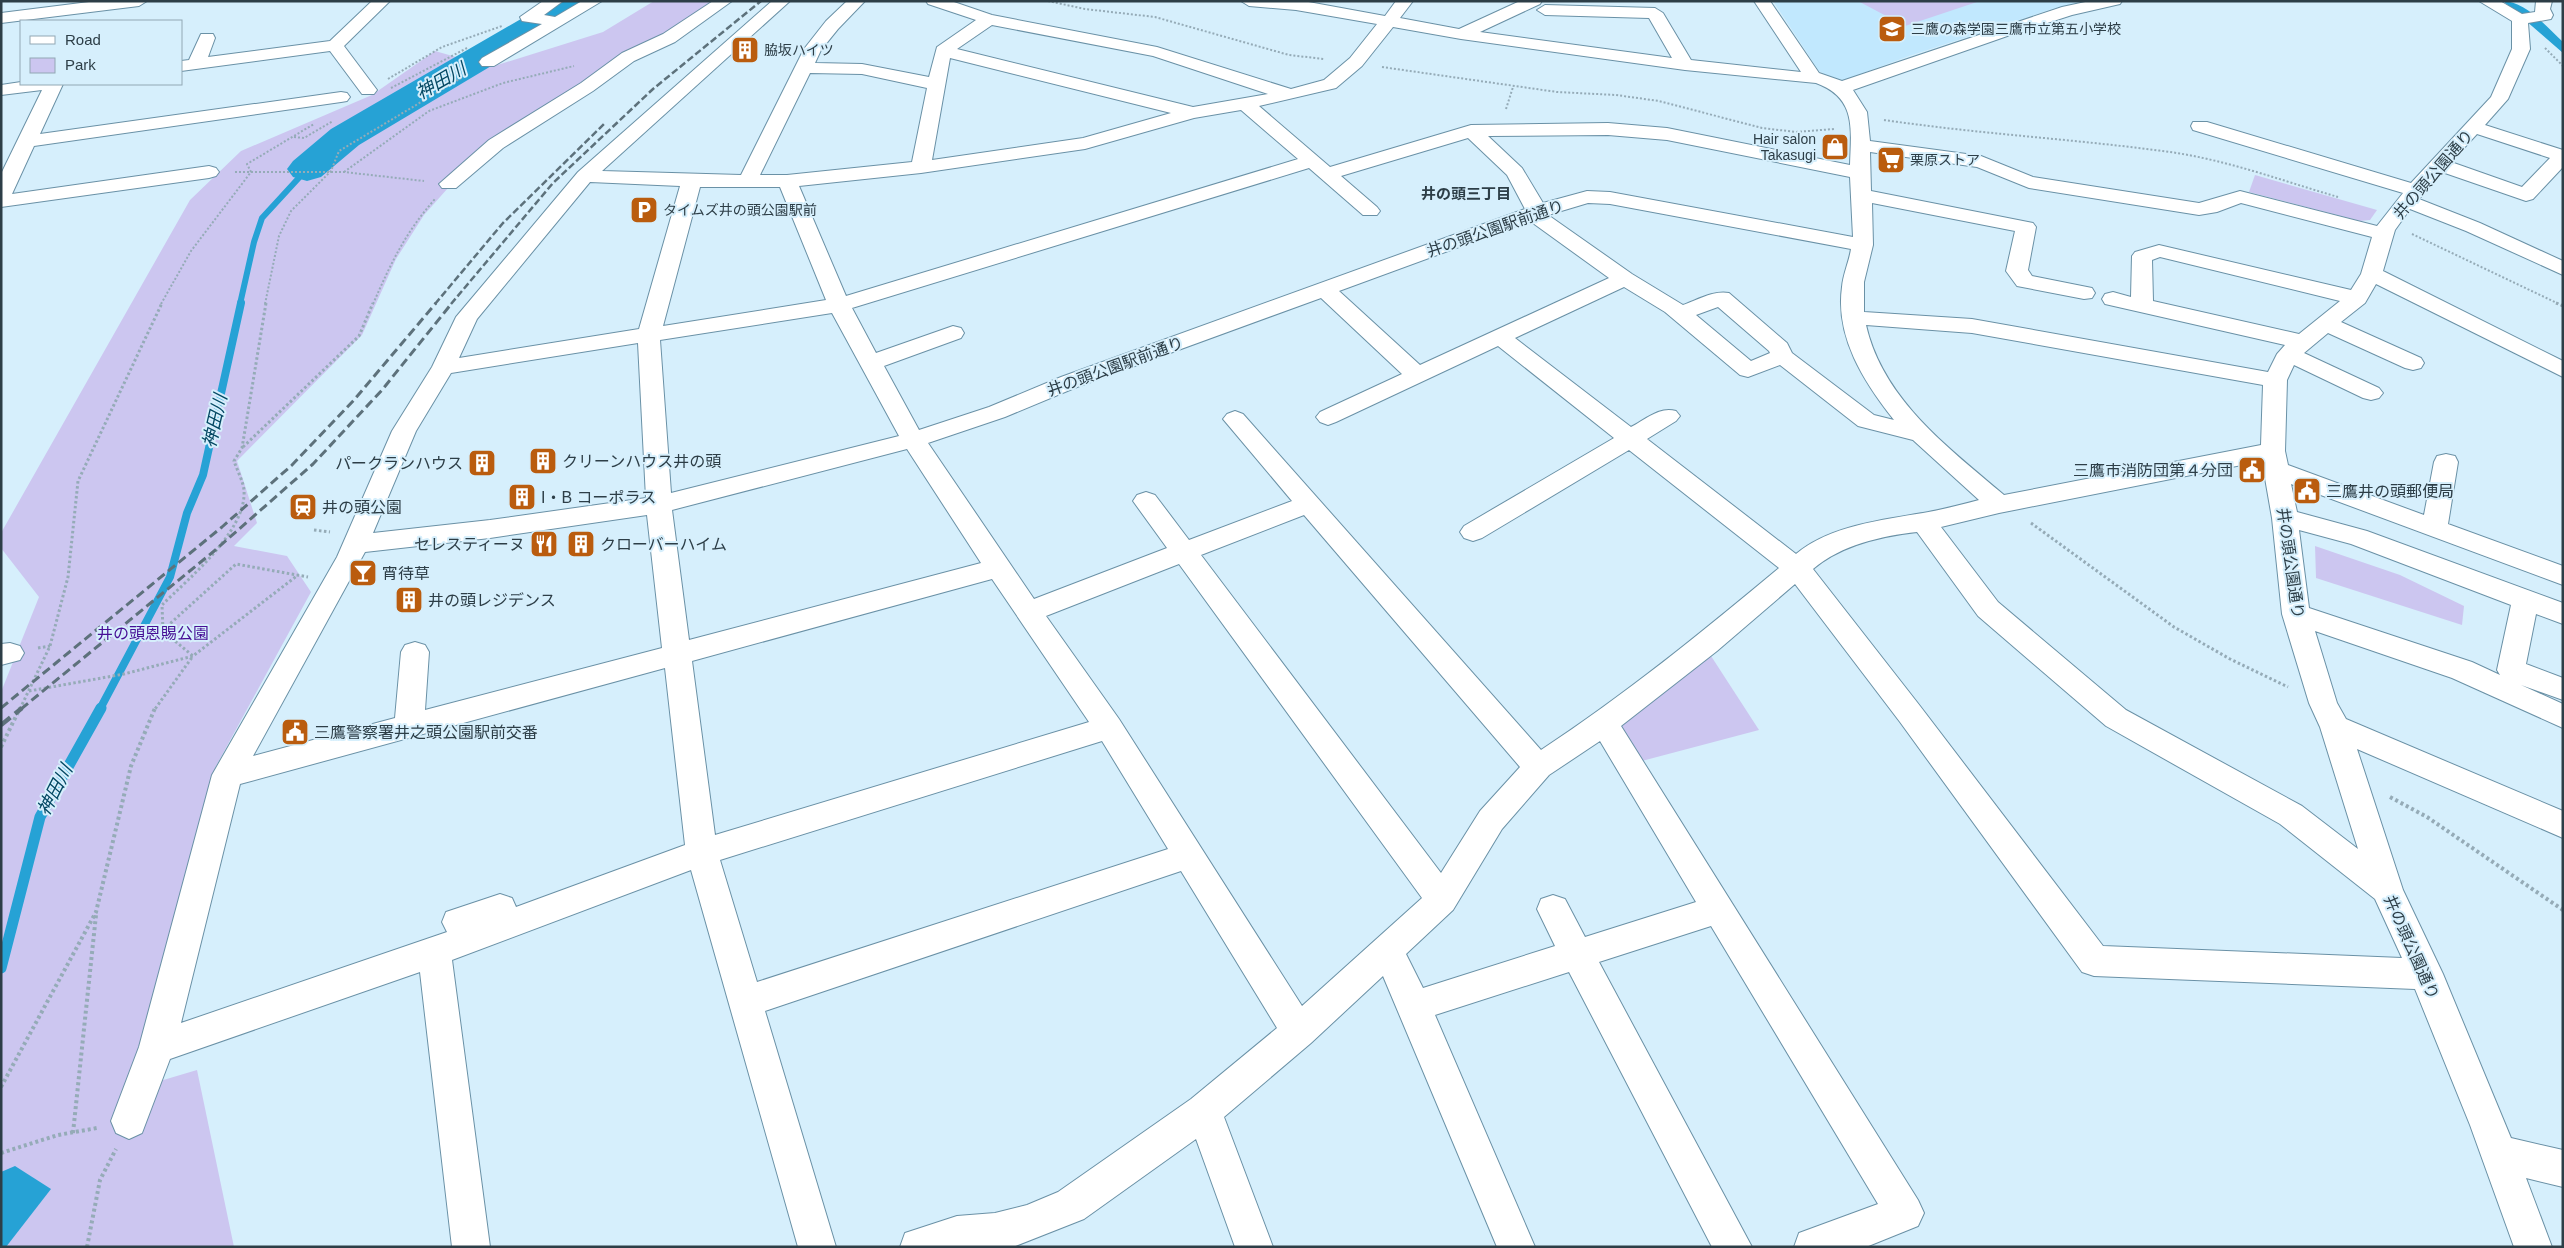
<svg xmlns="http://www.w3.org/2000/svg" width="2564" height="1248" viewBox="0 0 2564 1248" font-family="Helvetica,'Noto Sans JP',sans-serif">
<style>
.built{fill:#c1e8fe}
.green{fill:#ccc6f0}
.water{fill:#26a2d5}
.lines{fill:none;stroke-linecap:round;stroke-linejoin:round}
.stream-far2{stroke:#26a2d5;stroke-width:6}
.stream-far1{stroke:#26a2d5;stroke-width:8}
.stream{stroke:#26a2d5;stroke-width:11}
.river{fill:#26a2d5;fill-rule:evenodd}
.minor-casing{stroke:#6a91a6;stroke-width:2}
.path-far2{stroke:#95abb7;stroke-width:2;stroke-dasharray:2 2;stroke-linecap:butt}
.path-far1{stroke:#95abb7;stroke-width:3;stroke-dasharray:2.5 2.5;stroke-linecap:butt}
.path{stroke:#95abb7;stroke-width:4;stroke-dasharray:3 3;stroke-linecap:butt}
.minor{fill:#fff;fill-rule:evenodd}
.rail-far2{stroke:#5d717b;stroke-width:2.5;stroke-dasharray:7 3;stroke-linecap:butt}
.rail-far1{stroke:#5d717b;stroke-width:3;stroke-dasharray:9 4.5;stroke-linecap:butt}
.rail{stroke:#5d717b;stroke-width:4.5;stroke-dasharray:12 6;stroke-linecap:butt}
.labels{text-anchor:middle;stroke-width:4;stroke-linejoin:round;paint-order:stroke}
.far-poi-label{font-size:14px;fill:#2d3e47;stroke:#d6effc;text-anchor:start}
.far-neighbourhood-label{font-size:15px;font-weight:bold;fill:#2d3e47;stroke:#d6effc}
.street-label{font-size:16px;fill:#2d3e47;stroke:#d6effc}
.poi-label{font-size:16px;fill:#2d3e47;stroke:#d6effc;text-anchor:start}
.park-label{font-size:16px;fill:#460f95;stroke:#d6effc}
.water-label{font-size:18px;font-style:italic;fill:#044863;stroke:#d6effc}
</style>
<rect width="100%" height="100%" fill="#d6effc"/>
<!-- built -->
<polygon class="built" points="1773,1 2087,1 2055,8 1909,56 1839,82 1819,71"/>
<!-- green -->
<g class="green">
<polygon points="654,1 719,1 443,188 448,188 424,215 396,259 362,335 237,461 257,523 234,546 287,556 311,592 215,768 206,813 133,1089 197,1070 234,1247 1,1247 1,692 39,597 1,548 1,533 190,200 241,151 372,95 435,51 491,67 603,32"/>
<polygon points="1858,1 1980,1 1905,26"/>
<polygon points="2255,175 2377,210 2370,220 2360,221 2249,192"/>
<polygon points="2315,546 2400,575 2464,606 2462,625 2316,578"/>
<polygon points="1711,656 1759,730 1638,762 1615,726"/>
</g>
<!-- water -->
<g class="water">
<path d="M2503,1C2525,1 2547,27 2563,42V53Z"/>
<polygon points="15,1166 51,1189 6,1247 1,1247 1,1172"/>
</g>
<g class="lines">
<!-- stream-far2 -->
<polyline class="stream-far2" points="240,304 254,242 262,218 307,169"/>
<!-- stream-far1 -->
<polyline class="stream-far1" points="100,709 170,577 187,513 203,475 241,303"/>
<!-- stream -->
<polyline class="stream" points="1,968 40,817 101,708"/>
<!-- river -->
<polygon class="river" points="552,1 593,1 588,8 359,145 321,177 307,181 293,177 287,169 293,161 331,129"/>
<defs>
<g id="minor">
<polygon points="97,1 147,1 139,6 1,23 1,13"/>
<polygon points="372,1 390,1 344,46 377,90 374,94 362,94 330,51 181,71 181,61 189,60 201,34 213,34 215,38 208,57 330,41"/>
<polygon points="543,1 563,1 544,15 555,17 582,1 602,1 494,66 482,66 479,62 482,58 542,24 522,21 520,17"/>
<polygon points="713,1 732,1 675,42 634,61 593,91 503,148 456,188 442,188 439,184 489,140 581,83 622,53 663,34"/>
<path d="M772,1H790L602,171L741,175L804,49L826,21L847,1H865L838,29L821,50L815,63L862,64L929,77L937,47L976,20L928,4L926,1H951L992,15L1157,47L1291,89L1324,80L1350,58L1377,24L1296,10L1249,6L1241,1H1303L1385,16L1396,1H1413L1400,18L1459,29L1520,1H1542L1540,4L1480,32L1672,58L1649,18L1545,15L1537,10L1545,5L1655,8L1663,13L1691,60L1801,72L1754,1H1770L1819,73L1842,81L2062,7L2090,1H2122L2120,4L2072,15L2013,34L1853,90L1867,112L1870,141L1981,156L2033,177L2199,203L2240,191L2377,226L2403,193L2193,130L2191,126L2193,122H2207L2411,183L2491,97L2512,49V21L2479,1H2500L2522,14L2535,12L2536,1H2552L2550,9L2553,15L2551,19L2528,23L2530,49L2508,99L2485,125L2563,150V167L2533,199L2526,201L2442,172L2419,199L2480,223L2563,261V275L2466,231L2410,209L2395,230L2383,271L2563,361V377L2376,284L2365,303L2341,322L2421,358L2424,363L2421,368L2413,370L2405,368L2328,333L2304,353L2379,388L2383,393L2379,398L2371,400L2363,398L2294,365L2287,380L2285,451L2288,465L2424,515L2434,462L2437,456L2446,454L2455,456L2458,462L2448,524L2563,566V585L2291,484L2297,512L2367,531L2563,603V624L2536,614L2526,664L2563,678V700L2521,685L2563,704V728L2452,678L2315,631L2337,703L2346,719L2563,811V838L2357,749L2403,890L2443,974L2511,1138L2563,1150V1187L2526,1178L2552,1247H2514L2470,1125L2415,989L2094,976L2082,972L1900,722L1795,584L1717,651L1621,726L1918,1200L1924,1213L1918,1226L1866,1247H1794L1799,1233L1878,1204L1711,926L1599,962L1752,1247H1712L1569,972L1435,1015L1535,1247H1497L1383,976L1311,1043L1224,1117L1273,1247H1235L1196,1139L1084,1219L1013,1247H900L905,1233L957,1216L995,1213L1027,1205L1058,1192L1191,1099L1277,1028L1181,871L765,1011L836,1247H798L691,870L452,960L490,1247H452L420,972L170,1059L142,1133L129,1139L116,1133L111,1121L139,1047L212,775L337,557L392,431L432,367L456,317L578,172ZM992,25L1153,56L1268,94L1193,107L957,49ZM1393,27L1461,39L1685,70L1816,83C1857,98 1851,129 1850,165L1667,128L1608,123L1471,125L1330,167L1259,106L1336,88L1362,66ZM950,58L1171,113L1083,138L932,160ZM810,73L862,74L927,88L912,162L787,175H760ZM1241,110L1298,159L846,296L799,186L921,173L1085,149L1194,118ZM2477,134L2550,158L2522,187L2451,162ZM1608,135L1667,140L1850,177L1853,237L1610,192L1587,191L1543,203L1522,168L1488,136ZM1468,138L1507,175L1525,209L1061,377L989,407L919,430L884,366L961,338L964,333L961,328L953,326L876,353L852,308L1309,168L1363,215H1377L1380,211L1377,207L1341,176ZM1870,152L1977,167L2029,188L2199,215L2217,212L2241,203L2372,237L2361,274L2351,290L2159,245L2135,252L2132,256L2131,297L2113,292L2105,294L2102,299L2105,304L2285,345L2277,354L2268,372L1972,319L1864,312V282L1873,245L1872,203L2015,231L2006,271L2017,286L2084,299L2092,298L2095,293L2092,288L2032,276L2028,270L2036,227L2033,223L1871,191ZM590,182L680,186L639,329L459,358L477,319ZM700,187H780L826,300L663,326ZM1588,203L1610,204L1851,249C1849,262 1843,274 1842,287C1835,337 1864,382 1894,420L1874,415L1792,353L1787,343L1729,293C1714,290 1697,300 1683,305L1632,274L1548,215ZM1530,221L1609,278L1420,365L1339,291ZM2160,257L2340,301L2299,334L2153,301L2152,260ZM1624,287L1665,312L1740,375L1748,377L1780,365L1858,426L1913,440L1979,500C1960,505 1941,510 1923,513C1881,520 1829,526 1796,554L1647,439L1676,421L1680,416L1676,411C1660,406 1646,419 1631,427L1515,338ZM1321,298L1402,374L1320,412L1316,417L1320,422L1328,425L1336,422L1498,346L1614,438L1464,526L1460,532L1464,538L1473,541L1482,538L1629,450L1779,568C1702,632 1625,695 1541,750L1243,414L1235,411L1227,414L1223,419L1292,501L1189,540L1155,495L1146,492L1137,495L1133,501L1167,548L1034,599L928,443L1005,417L1077,387ZM1718,307L1769,351L1770,353L1751,361L1696,315ZM832,313L899,436L671,493L660,340ZM1866,325L1972,333L2263,385L2261,445L2004,495C1949,448 1883,400 1866,325ZM638,343L646,498L490,520L373,533L416,431L451,373ZM907,449L981,563L689,640L672,510ZM2262,461L2272,518L2282,614L2309,703L2320,727L2358,849L2302,806L2126,710L1998,602L1941,527L1999,513ZM647,515L662,648L425,710L429,652L425,645L415,642L405,645L401,652L395,718L253,756L365,552L490,538ZM1304,515L1520,767L1480,811L1441,873L1201,555ZM2299,530L2351,544L2511,605L2497,670L2500,675L2472,662L2309,608ZM1917,532L1978,616L2106,726L2280,824L2375,899L2402,958L2103,946L1920,706L1813,569C1841,545 1881,536 1917,532ZM1179,564L1422,898L1302,1006L1119,719L1046,616ZM992,579L1089,722L715,835L692,661ZM665,668L685,845L516,907L512,898L500,894L446,912L442,922L447,932L181,1023L240,784ZM1102,741L1168,849L757,982L720,860ZM1600,741L1696,902L1585,937L1565,899L1553,895L1541,899L1537,909L1555,946L1423,988L1406,954L1453,910L1502,829L1549,775Z"/>
<polygon points="21,82 63,84 40,134 341,92 347,93 350,97 347,101 341,102 34,146 12,194 209,166 216,168 219,172 216,176 209,178 1,207 1,174 42,90 1,95 1,85"/>
<polygon points="10,643 20,646 24,653 20,660 1,665 1,644"/>
</g>
</defs>
<!-- minor casing -->
<use href="#minor" class="minor-casing"/>
<!-- path-far2 -->
<g class="path-far2">
<polyline points="1048,1 1085,9 1155,17 1289,55 1324,59"/>
<polyline points="2545,48 2563,66"/>
<polyline points="1382,67 1557,92 1616,95 1659,101 1762,128 1796,132 1834,129"/>
<polyline points="388,79 442,47 502,26"/>
<polyline points="391,88 467,48"/>
<polyline points="1506,109 1513,87"/>
<path d="M1884,120C1979,134 2075,139 2170,152C2227,160 2283,181 2338,197"/>
<polyline points="294,137 304,138 333,121"/>
<polyline points="235,172 344,172 424,181"/>
<polyline points="344,172 429,111 503,83 574,66"/>
<polyline points="2412,234 2559,304"/>
<polyline points="161,304 191,251 251,172 247,164 314,124"/>
<polyline points="265,304 279,236 291,211 331,171 339,151 468,74"/>
<path d="M373,304C391,263 405,233 435,199"/>
</g>
<!-- path-far1 -->
<g class="path-far1">
<path d="M266,303L242,448L234,461C237,470 243,481 244,490C247,531 188,579 162,605L163,631L193,656L298,575"/>
<polyline points="2556,303 2563,306"/>
<polyline points="243,447 359,336 373,303"/>
<polyline points="2031,523 2174,627 2230,659 2288,687"/>
<polyline points="314,530 330,532"/>
<polyline points="163,630 236,564 308,577"/>
<polyline points="38,648 50,646"/>
<polyline points="29,691 124,674 193,656 155,709"/>
<polyline points="20,709 50,646 68,577 78,481 162,303"/>
</g>
<!-- path -->
<g class="path">
<polyline points="1,747 20,708"/>
<polyline points="2390,797 2427,817 2563,910"/>
<polyline points="1,1087 96,912 131,766 155,708"/>
<polyline points="73,1133 96,915"/>
<polyline points="1,1153 58,1135 97,1128"/>
<polyline points="87,1247 100,1180 116,1149"/>
</g>
<!-- minor -->
<use href="#minor" class="minor"/>
<!-- rail-far2 -->
<g class="rail-far2">
<polyline points="435,304 503,223 605,123"/>
<polyline points="451,304 553,183 653,89 761,1"/>
</g>
<!-- rail-far1 -->
<g class="rail-far1">
<polyline points="1,708 222,527 292,465 354,400 436,303"/>
<polyline points="21,709 213,552 313,464 382,390 452,303"/>
</g>
<!-- rail -->
<polyline class="rail" points="1,725 22,708"/>
</g>
<!-- icons -->
<defs>
<symbol id="school-square" viewBox="-11 -11 22 22"><rect x="-9" y="-9" width="18" height="18" rx="4" fill="#ba5c0e" stroke="#d6effc"/><path d="M0-5L7-2L0 1L-7-2ZM-4 1L0 2.5L4 1V4Q0 6-4 4Z" fill="#fff"/></symbol>
<symbol id="building-square" viewBox="-11 -11 22 22"><rect x="-9" y="-9" width="18" height="18" rx="4" fill="#ba5c0e" stroke="#d6effc"/><path d="M-4-6H4V6H1V3H-1V6H-4ZM-2.5-4.3h1.7v1.8h-1.7ZM.8-4.3h1.7v1.8H.8ZM-2.5-1h1.7V.8h-1.7ZM.8-1h1.7V.8H.8Z" fill="#fff"/></symbol>
<symbol id="shop-square" viewBox="-11 -11 22 22"><rect x="-9" y="-9" width="18" height="18" rx="4" fill="#ba5c0e" stroke="#d6effc"/><path d="M-5-2.5h2.3a2.7 3.5 0 0 1 5.4 0H5L5.5 6h-11ZM-1.5-2.5h3a1.5 2.3 0 0 0-3 0Z" fill="#fff"/></symbol>
<symbol id="supermarket-square" viewBox="-11 -11 22 22"><rect x="-9" y="-9" width="18" height="18" rx="4" fill="#ba5c0e" stroke="#d6effc"/><path d="M-6-5.5h2.5l.6 2H6L4.5 2H-2.5L-4.4-4H-6ZM-1.5 3.2a1.3 1.3 0 1 0 .1 0ZM3 3.2a1.3 1.3 0 1 0 .1 0Z" fill="#fff"/></symbol>
<symbol id="parking-square" viewBox="-11 -11 22 22"><rect x="-9" y="-9" width="18" height="18" rx="4" fill="#ba5c0e" stroke="#d6effc"/><path d="M-3.5-5.5H1a3.5 3.5 0 0 1 0 7H-1V5.5H-3.5ZM-1-3.4V-.6H.8a1.4 1.4 0 0 0 0-2.8Z" fill="#fff"/></symbol>
<symbol id="civic-square" viewBox="-11 -11 22 22"><rect x="-9" y="-9" width="18" height="18" rx="4" fill="#ba5c0e" stroke="#d6effc"/><path d="M-.6-6.5H3V-4.5H.6V-3L4-1V1h2V6H-6V1h2V-1L-.6-3ZM-1.2 2.5V6h2.4V2.5Z" fill="#fff"/></symbol>
<symbol id="station-square" viewBox="-11 -11 22 22"><rect x="-9" y="-9" width="18" height="18" rx="4" fill="#ba5c0e" stroke="#d6effc"/><path d="M-3-6H3Q5-6 5-4V2Q5 4 3 4L4.5 6H3L1.5 4h-3L-3 6H-4.5L-3 4Q-5 4-5 2V-4Q-5-6-3-6ZM-3.5-4v3h7v-3ZM-3.5 1v1.5H-2V1ZM2 1v1.5H3.5V1Z" fill="#fff"/></symbol>
<symbol id="restaurant-square" viewBox="-11 -11 22 22"><rect x="-9" y="-9" width="18" height="18" rx="4" fill="#ba5c0e" stroke="#d6effc"/><path d="M-5-6h1v4h1v-4h1v4h1v-4h1v5L-1.5 .5V6h-2V.5L-5-1ZM5-6V6H3V1.5H1.5Q1.5-4 5-6Z" fill="#fff"/></symbol>
<symbol id="bar-square" viewBox="-11 -11 22 22"><rect x="-9" y="-9" width="18" height="18" rx="4" fill="#ba5c0e" stroke="#d6effc"/><path d="M-6-5H6L.8 .8V4.5H3.5V6h-7V4.5H-.8V.8Z" fill="#fff"/></symbol>
</defs>
<g fill-rule="evenodd">
<use href="#school-square" x="1876" y="13" width="32" height="32"/>
<use href="#building-square" x="729" y="34" width="32" height="32"/>
<use href="#shop-square" x="1819" y="131" width="32" height="32"/>
<use href="#supermarket-square" x="1875" y="144" width="32" height="32"/>
<use href="#parking-square" x="628" y="194" width="32" height="32"/>
<use href="#building-square" x="527" y="445" width="32" height="32"/>
<use href="#building-square" x="466" y="447" width="32" height="32"/>
<use href="#civic-square" x="2236" y="454" width="32" height="32"/>
<use href="#civic-square" x="2291" y="475" width="32" height="32"/>
<use href="#building-square" x="506" y="481" width="32" height="32"/>
<use href="#station-square" x="287" y="491" width="32" height="32"/>
<use href="#restaurant-square" x="528" y="528" width="32" height="32"/>
<use href="#building-square" x="565" y="528" width="32" height="32"/>
<use href="#bar-square" x="347" y="557" width="32" height="32"/>
<use href="#building-square" x="393" y="584" width="32" height="32"/>
<use href="#civic-square" x="279" y="716" width="32" height="32"/>
</g>
<g class="labels">
<!-- far-poi labels -->
<g class="far-poi-label">
<text x="1911" y="34">三鷹の森学園三鷹市立第五小学校</text>
<text x="764" y="55">脇坂ハイツ</text>
<text x="1816" y="144" text-anchor="end">Hair salon<tspan x="1816" dy="16">Takasugi</tspan></text>
<text x="1910" y="165">栗原ストア</text>
<text x="663" y="215">タイムズ井の頭公園駅前</text>
</g>
<!-- far-neighbourhood labels -->
<g class="far-neighbourhood-label">
<text x="1466" y="199">井の頭三丁目</text>
</g>
<!-- street labels -->
<g class="street-label">
<text transform="translate(2433 174) rotate(-49)" y="6">井の頭公園通り</text>
<text transform="translate(1495 228) rotate(-19)" y="6">井の頭公園駅前通り</text>
<text transform="translate(1115 366) rotate(-20)" y="6">井の頭公園駅前通り</text>
<text transform="translate(2291 563) rotate(82)" y="6">井の頭公園通り</text>
<text transform="translate(2412 947) rotate(66)" y="6">井の頭公園通り</text>
</g>
<!-- poi labels -->
<g class="poi-label">
<text x="562" y="467">クリーンハウス井の頭</text>
<text x="463" y="469" text-anchor="end">パークランハウス</text>
<text x="2233" y="476" text-anchor="end">三鷹市消防団第４分団</text>
<text x="2326" y="497">三鷹井の頭郵便局</text>
<text x="541" y="503">I・B コーポラス</text>
<text x="322" y="513">井の頭公園</text>
<text x="525" y="550" text-anchor="end">セレスティーヌ</text>
<text x="600" y="550">クローバーハイム</text>
<text x="382" y="579">宵待草</text>
<text x="428" y="606">井の頭レジデンス</text>
<text x="314" y="738">三鷹警察署井之頭公園駅前交番</text>
</g>
<!-- park labels -->
<g class="park-label">
<text x="153" y="639">井の頭恩賜公園</text>
</g>
<!-- water labels -->
<g class="water-label">
<text transform="translate(441 81) rotate(-30)" y="6">神田川</text>
<text transform="translate(215 421) rotate(-77)" y="6">神田川</text>
<text transform="translate(55 790) rotate(-63)" y="6">神田川</text>
</g>
</g>
<!-- border -->
<rect width="2564" height="1248" fill="none" stroke="#2d3e47" stroke-width="5"/>
<!-- legend -->
<rect x="20" y="20" width="162" height="65" fill="#d6effc" stroke="#92a8b4"/>
<rect x="30" y="36" width="25" height="8" fill="#ffffff" stroke="#92a8b4"/>
<text x="65" y="45" font-size="15" fill="#2d3e47">Road</text>
<rect x="30" y="58" width="25" height="15" fill="#ccc6f0" stroke="#92a8b4"/>
<text x="65" y="70" font-size="15" fill="#2d3e47">Park</text>
</svg>
